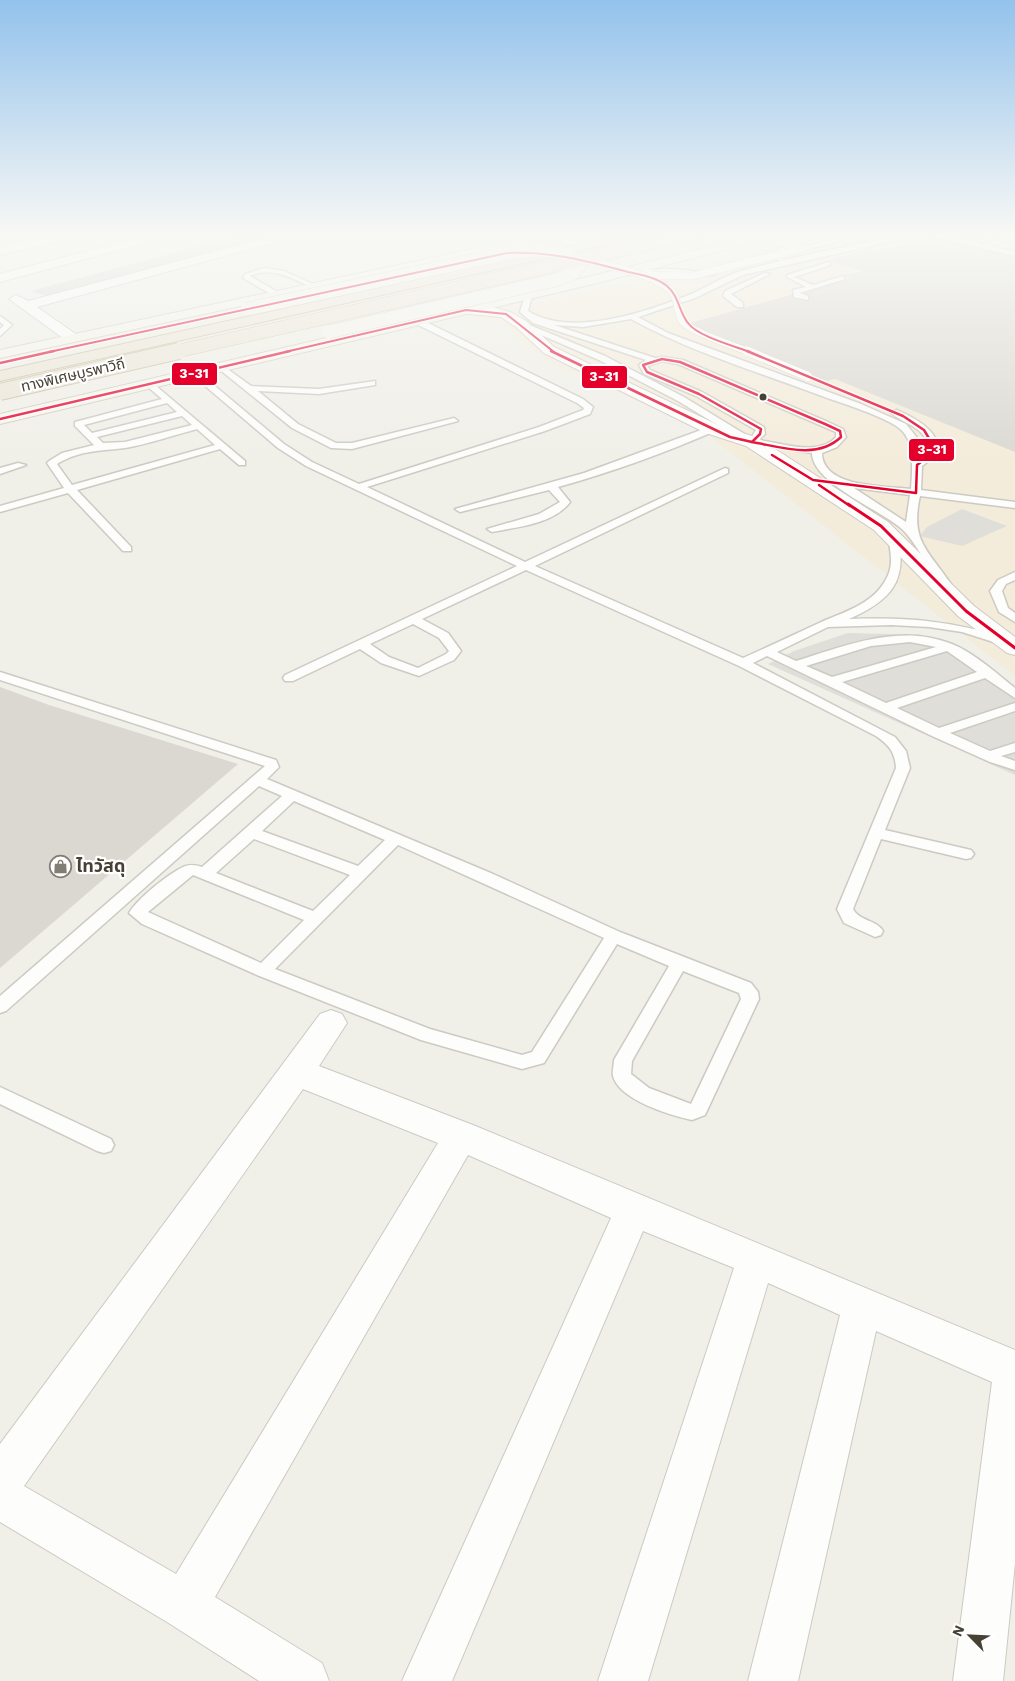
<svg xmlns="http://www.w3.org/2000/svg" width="1015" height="1681" viewBox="0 0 1015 1681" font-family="'Work Sans','Noto Sans Thai',sans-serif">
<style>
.commercial{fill:#f4ecda}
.parking{fill:#dfded8}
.building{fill:#dad8d1}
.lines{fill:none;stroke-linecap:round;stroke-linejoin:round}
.lane-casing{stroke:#cccac3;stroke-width:3}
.street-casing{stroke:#cccac3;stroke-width:2}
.secondary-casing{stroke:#d0cdbe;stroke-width:2}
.highway-casing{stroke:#cbbfa1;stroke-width:2}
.lane{fill:#fdfdfc;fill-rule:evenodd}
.street{fill:#fdfdfc;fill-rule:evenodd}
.secondary{fill:#f6f5ee;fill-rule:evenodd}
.highway{fill:#ece6d8;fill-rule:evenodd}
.lane-bridge-far1-casing{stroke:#cccac3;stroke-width:8;stroke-linecap:butt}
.lane-bridge-casing{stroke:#cccac3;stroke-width:10;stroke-linecap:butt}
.secondary-bridge-casing{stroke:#d0cdbe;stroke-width:14;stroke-linecap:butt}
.highway-bridge-far1-casing{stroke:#cbbfa1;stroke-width:14;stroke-linecap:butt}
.highway-bridge-casing{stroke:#cbbfa1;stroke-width:18;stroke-linecap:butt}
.lane-bridge-far1{stroke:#fdfdfc;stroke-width:7}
.lane-bridge{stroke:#fdfdfc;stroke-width:9}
.secondary-bridge{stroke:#f6f5ee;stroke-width:13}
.highway-bridge-far1{stroke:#ece6d8;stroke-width:13}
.highway-bridge{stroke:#ece6d8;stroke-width:16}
.bus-1-far2-casing{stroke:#fff;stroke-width:4}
.bus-1-far1-casing{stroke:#fff;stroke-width:5}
.bus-1-casing{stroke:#fff;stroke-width:6}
.bus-1-far2{stroke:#e4002b;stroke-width:2}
.bus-1-far1{stroke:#e4002b;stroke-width:2.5}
.bus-1{stroke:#e4002b;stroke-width:3}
.bus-dot{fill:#474134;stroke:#fff;stroke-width:2}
.labels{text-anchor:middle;stroke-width:4.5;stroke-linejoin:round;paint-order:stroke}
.far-street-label{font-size:15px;fill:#474134;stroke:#fff}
.poi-label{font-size:18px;font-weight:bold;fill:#474134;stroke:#fff;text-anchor:start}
.line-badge{stroke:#fff;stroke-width:2}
.badge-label{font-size:14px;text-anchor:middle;font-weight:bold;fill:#fff}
</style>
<rect width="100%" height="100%" fill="#f0efe8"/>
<!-- commercial -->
<polygon class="commercial" points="845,232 1015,232 1015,676 701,429 546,361 504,324 466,318"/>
<!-- parking -->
<g class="parking">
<polygon points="934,232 983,232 994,236 972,242"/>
<polygon points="962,509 1007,526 962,546 920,536 927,527"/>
<polygon points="848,633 890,634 941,641 956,646 1015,688 1015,775 768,664 794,651"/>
</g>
<!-- building -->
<g class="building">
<polygon points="252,232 275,232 285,235 52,298 31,291"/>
<polygon points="936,237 1015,258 1015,452 835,379 827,381 683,325 851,278 843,276 862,271 828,261 868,250 874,252"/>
<polygon points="0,687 49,705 238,764 0,968"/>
</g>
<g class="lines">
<defs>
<g id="lane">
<polygon points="525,232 533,232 545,238 540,239"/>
<polygon points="863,232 874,232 804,250 801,248"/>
<path d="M916,232H932L982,244L1015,235V239L989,246L1015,252V256L924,234L743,275L695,298L638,317L668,333L861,404L906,424L918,439L921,458L929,448C926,427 903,424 890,412L897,410C922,421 957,442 922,466L921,490L1015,502V508L920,496C910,540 927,549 951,584L945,587L941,586C930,571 915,541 902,529C881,510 812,483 812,453L749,444L678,401L599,360L525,328L532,326L605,356L684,397L751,438L756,430L696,396L644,374L639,365L646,360L533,323L520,312L525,296L546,289L548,292L531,299L528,311C571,338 646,312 689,295C706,288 723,276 741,271C798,255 858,245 916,232ZM631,319C691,352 758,372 822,396C841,403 884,416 899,428C916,440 912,471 911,489C886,486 822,488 822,453L837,447L846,437L843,429L828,422L683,360L662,357L655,358L554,325L583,327ZM662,361L678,364L822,426L836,432V437C820,457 782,443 759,440L765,434L764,427L702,392L650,370L647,366ZM854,488L910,495L906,522Z"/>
<polygon points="806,237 811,238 777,256 783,259 783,261 771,258 771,254 791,242"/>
<polygon points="829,262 831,265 794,277 813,285 843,276 845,279 800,293 808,296 808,300 794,297 793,290 806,287 787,277 787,275"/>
<path d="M264,268L284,271L319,287L313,288C292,278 272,266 250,276L279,293L276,297L243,278L245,274Z"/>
<polygon points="671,269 717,273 714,275 671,273 625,275 622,273 625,271"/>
<polygon points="765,273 770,274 731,294 743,303 743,307 737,307 723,296 725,291"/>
<polygon points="0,316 12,325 0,336 0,329 4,325 0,322"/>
<path d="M414,319H420L583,399L593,407L590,414L545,431L367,487L525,562L725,468L728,469V473L535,566L743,658C768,647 793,635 819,623C841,613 872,605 885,581C894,567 891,553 888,537L893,534L898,537C908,583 889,601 849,619C909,617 950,621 1007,638L1009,641L1003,645L962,632L929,627L891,625L828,627L777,652L796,661C847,645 900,623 952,644C974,653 996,673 1015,688V698L985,678L897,708L939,728L1015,703V711L950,733L990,751L1015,743V752L1001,756L1015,761V770L990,762L932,736L767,656L753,663L895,737L906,751L910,768L885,830L971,850L974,854L971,858L966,859L881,839L853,909C859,921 877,920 883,931L881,935L875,937L844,923L837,909L896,768C895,752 889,745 876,736L739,666L526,570L422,619L448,633L461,651L454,660L419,676L381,663L360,649L293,681H285L283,678L285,675L517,566L306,466L278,448L190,373L197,371L284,444L312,462L359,484L539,427L583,410L584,408L577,403L414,323ZM413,624L439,638L449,651L446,654L418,668L389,657L370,644ZM910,642L936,647L832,677L806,666L871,646ZM947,651L977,672L886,703L842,682Z"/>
<polygon points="222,365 251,386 319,389 375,381 375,385 319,394 258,391 298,424 336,443 352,443 454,418 458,421 352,449 331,448 292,428 219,369 219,365"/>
<path d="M150,381L245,461V465H239L220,449L77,490L131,547V551H123L68,493L0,512V506L64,488L47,463L49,461L62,453L94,445L75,426V422L162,399L147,386V382ZM167,403L177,412L92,433L84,425ZM182,416L192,425L125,442L103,443L97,437ZM197,429L215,445L72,485L57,464C80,450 100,451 125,448C149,444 174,435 197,429Z"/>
<path d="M712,426L715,427V431C664,453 612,472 558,487L570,502C554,524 517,527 492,532L487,529L539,514L560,502L549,490L460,512L455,509L584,473Z"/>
<polygon points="18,463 26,465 0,474 0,468"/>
<polygon points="1015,572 1015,580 1006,584 1002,591 1008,608 1015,613 1015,622 999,612 990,591 998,580"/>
<path d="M0,672L276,760L279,767L267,779L493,874L620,932L751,983L758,992L759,999L705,1115L692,1120C670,1115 619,1100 613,1076C612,1071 614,1065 614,1060L669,966L617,944L544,1063L522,1069L421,1040L257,975L142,924L129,913C137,899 168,874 183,867C190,864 196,865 202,867L282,796L259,786L6,1011L0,1013V996L265,766L0,680ZM294,801L385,840L358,866L262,831ZM254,839L350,875L313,911L216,873ZM398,845L604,938L532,1052L522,1055L430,1029L275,969ZM193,875L304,920L261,963L148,912ZM683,971L739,993L741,999L691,1104L649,1088L631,1074L632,1061Z"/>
<polygon points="0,1087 111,1139 114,1145 111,1151 104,1153 97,1151 0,1104"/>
</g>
<g id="street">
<polygon points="70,232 91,232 89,234 0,255 0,247"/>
<polygon points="161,232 180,232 178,234 0,282 0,274"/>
<polygon points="289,232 308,232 306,234 37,307 77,335 79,338 77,341 67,341 9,299 16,295 28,301"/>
<polygon points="466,306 496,308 510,312 526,321 554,347 718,425 758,438 888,522 974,606 1015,637 1015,655 1007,653 958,616 874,530 746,446 706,433 544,353 516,327 501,317 461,313 459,310 461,307"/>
<path d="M331,1010L342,1014L347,1023L319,1066L473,1125L1015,1350V1563L1003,1681H953L992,1382L876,1331L798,1681H748L840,1315L768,1283L648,1681H598L734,1268L643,1231L452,1681H402L611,1218L468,1155L215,1597L322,1663L329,1681H259L167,1622L0,1522V1444L320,1014ZM303,1089L438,1143L176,1574L24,1486Z"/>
</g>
<g id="secondary">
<polygon points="553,232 575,232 569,235 0,358 0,350"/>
<polygon points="769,232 789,232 787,234 589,285 0,424 0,414 588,277"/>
<polygon points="815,232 837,232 831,235 765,250 759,246 761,244"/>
</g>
<polygon id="highway" points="634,232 655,232 649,235 0,381 0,371"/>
</defs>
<!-- lane casing -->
<use href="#lane" class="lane-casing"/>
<!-- street casing -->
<use href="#street" class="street-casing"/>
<!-- secondary casing -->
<use href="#secondary" class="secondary-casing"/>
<!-- highway casing -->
<use href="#highway" class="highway-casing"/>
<!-- lane -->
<use href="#lane" class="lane"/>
<!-- street -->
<use href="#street" class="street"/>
<!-- secondary -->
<use href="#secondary" class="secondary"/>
<!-- highway -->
<use href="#highway" class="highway"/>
<defs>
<g id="lane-bridge-far1">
<path d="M577,257C604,265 645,271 668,288C680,296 675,312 683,322C691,332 736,347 750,352"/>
<polyline points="650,275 692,276 804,248"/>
</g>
<polyline id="lane-bridge" points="747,351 807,376"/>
<path id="secondary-bridge" d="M247,309L517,251C537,250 568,246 579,266L573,273L560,279L329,332"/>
<polyline id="highway-bridge-far1" points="174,352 702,232"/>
<polyline id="highway-bridge" points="0,392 179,351"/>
</defs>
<!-- lane-bridge-far1 casing -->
<use href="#lane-bridge-far1" class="lane-bridge-far1-casing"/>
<!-- lane-bridge casing -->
<use href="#lane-bridge" class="lane-bridge-casing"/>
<!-- secondary-bridge casing -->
<use href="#secondary-bridge" class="secondary-bridge-casing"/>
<!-- highway-bridge-far1 casing -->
<use href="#highway-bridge-far1" class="highway-bridge-far1-casing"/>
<!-- highway-bridge casing -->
<use href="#highway-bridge" class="highway-bridge-casing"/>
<!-- lane-bridge-far1 -->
<use href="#lane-bridge-far1" class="lane-bridge-far1"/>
<!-- lane-bridge -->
<use href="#lane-bridge" class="lane-bridge"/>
<!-- secondary-bridge -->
<use href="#secondary-bridge" class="secondary-bridge"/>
<!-- highway-bridge-far1 -->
<use href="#highway-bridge-far1" class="highway-bridge-far1"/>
<!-- highway-bridge -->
<use href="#highway-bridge" class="highway-bridge"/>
<defs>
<g id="bus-1-far2">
<path d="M49,352L507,253C550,251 587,261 628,272C641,275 656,277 667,286C679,296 679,312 688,323C697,336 734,346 750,352"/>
<polyline points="285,352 466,310 506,314 554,352"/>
</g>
<g id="bus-1-far1">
<polyline points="551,351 730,437 752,442"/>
<polyline points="747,351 903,416 924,430 933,445 930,455 917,465 916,493 813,480 772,455"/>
<path d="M662,359L680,362L825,424L840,431L841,437C817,460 781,447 752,442L760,434L761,429L699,394L647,372L643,365Z"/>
<polyline points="0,363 54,351"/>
<polyline points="0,419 290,351"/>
<polyline points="819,485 850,506"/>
</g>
<polyline id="bus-1" points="848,504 881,526 966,611 1015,648"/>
</defs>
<!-- bus-1-far2 casing -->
<use href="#bus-1-far2" class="bus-1-far2-casing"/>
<!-- bus-1-far1 casing -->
<use href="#bus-1-far1" class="bus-1-far1-casing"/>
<!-- bus-1 casing -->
<use href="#bus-1" class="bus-1-casing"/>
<!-- bus-1-far2 -->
<use href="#bus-1-far2" class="bus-1-far2"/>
<!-- bus-1-far1 -->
<use href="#bus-1-far1" class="bus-1-far1"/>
<!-- bus-1 -->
<use href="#bus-1" class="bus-1"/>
</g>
<!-- sky -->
<linearGradient id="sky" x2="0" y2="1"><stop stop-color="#93c2ec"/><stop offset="0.5" stop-color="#f8f8f5"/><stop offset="1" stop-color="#f8f8f5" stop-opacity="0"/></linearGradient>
<rect width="1015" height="467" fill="url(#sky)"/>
<!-- icons -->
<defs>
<symbol id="shop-ring" viewBox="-11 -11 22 22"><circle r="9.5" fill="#fff" stroke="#827e73" stroke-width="1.5"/><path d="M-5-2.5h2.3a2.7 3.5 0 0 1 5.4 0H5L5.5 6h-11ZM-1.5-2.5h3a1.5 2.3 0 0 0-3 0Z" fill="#827e73"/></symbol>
</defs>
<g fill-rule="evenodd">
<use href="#shop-ring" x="48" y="854" width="25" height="25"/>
</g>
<!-- markers -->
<circle class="bus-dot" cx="763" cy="397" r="4.5"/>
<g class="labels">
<!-- far-street labels -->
<g class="far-street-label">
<text transform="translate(73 375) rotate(-13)" y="5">ทางพิเศษบูรพาวิถี</text>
</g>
<!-- poi labels -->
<g class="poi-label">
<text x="76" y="872">ไทวัสดุ</text>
</g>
</g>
<g class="line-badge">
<rect x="171" y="362" width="47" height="24" rx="5" fill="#e4002b"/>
<rect x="581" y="365" width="47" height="24" rx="5" fill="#e4002b"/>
<rect x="908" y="438" width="47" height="24" rx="5" fill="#e4002b"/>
</g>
<g class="badge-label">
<text x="194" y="378">3-31</text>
<text x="604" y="381">3-31</text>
<text x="932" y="454">3-31</text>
</g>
<!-- north arrow -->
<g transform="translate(970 1636) rotate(294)" stroke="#ffffff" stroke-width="4" paint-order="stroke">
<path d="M0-4L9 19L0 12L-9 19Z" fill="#474134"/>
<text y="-8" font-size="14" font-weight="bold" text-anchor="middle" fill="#474134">N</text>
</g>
</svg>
